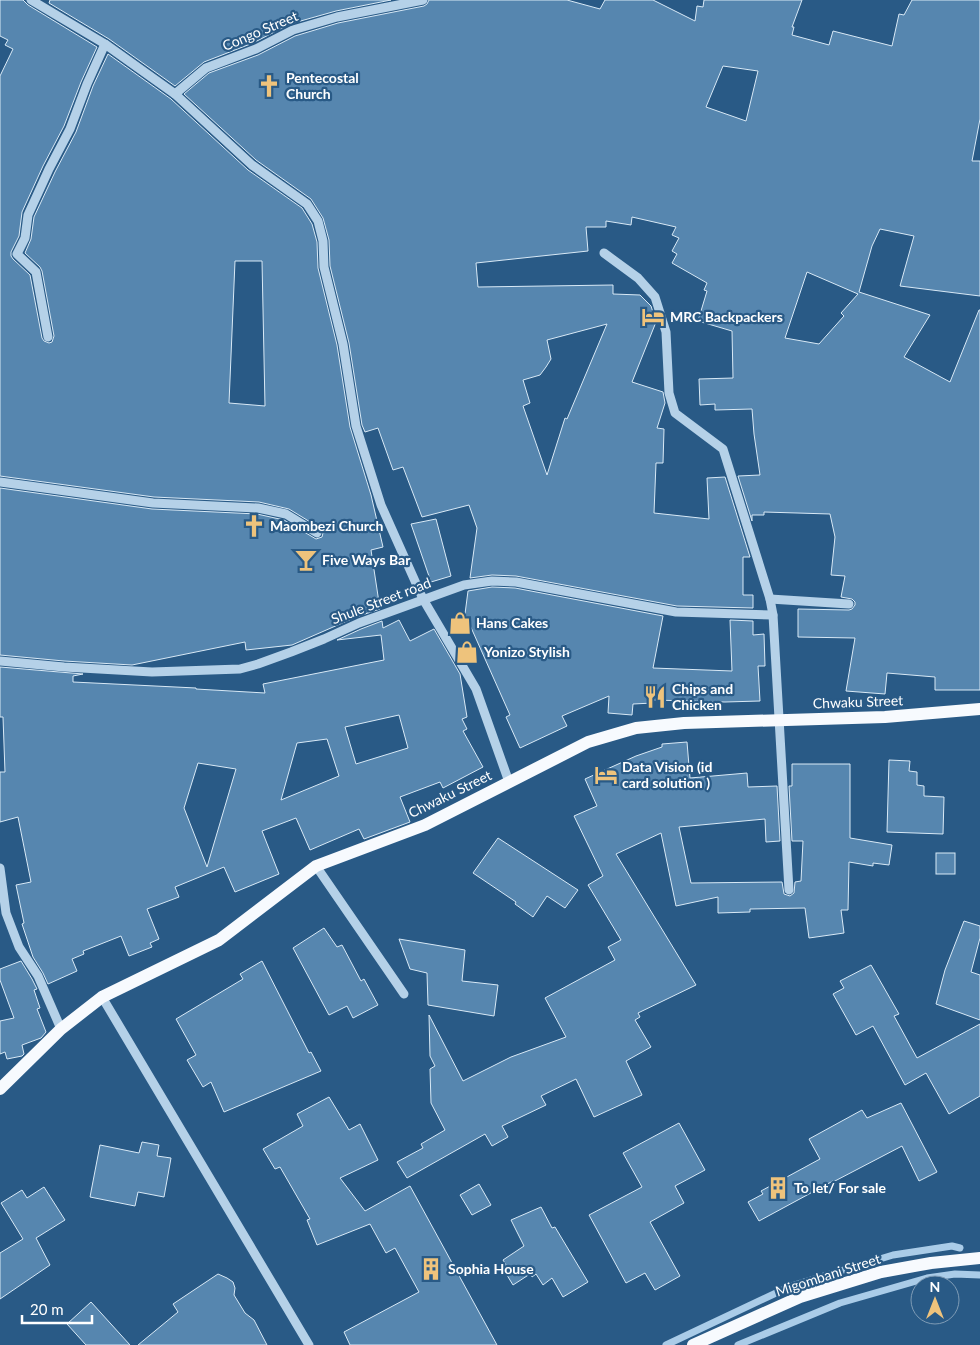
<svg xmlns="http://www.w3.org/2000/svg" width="980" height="1345" viewBox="0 0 980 1345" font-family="Lato,sans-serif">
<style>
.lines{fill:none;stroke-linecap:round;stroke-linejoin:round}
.stream{stroke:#aacce8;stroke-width:7}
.building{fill:#5686af;stroke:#d8e9f6;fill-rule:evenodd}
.minor{stroke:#b5d1e8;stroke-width:9}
.major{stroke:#f7fafe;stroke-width:12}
.labels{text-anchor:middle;stroke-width:4.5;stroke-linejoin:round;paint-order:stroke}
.street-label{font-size:14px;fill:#fff;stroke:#295a86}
.poi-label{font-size:14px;font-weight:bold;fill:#fff;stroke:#295a86;text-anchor:start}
</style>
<rect width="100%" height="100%" fill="#295a86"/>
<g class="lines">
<!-- stream -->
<g class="stream">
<polyline points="666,1345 791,1286 893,1255 952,1246 960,1248"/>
<polyline points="738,1345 840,1303 927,1278 955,1274 980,1275"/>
</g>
</g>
<!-- building -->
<g class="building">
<path d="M0,0H23L28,5L97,47L81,82L64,126L43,166L22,212L19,236L11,252V256L13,259L30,275L42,338L44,341L49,343L52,342L54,336L42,271L40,267L25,253L31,239L34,217L55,172L76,132L93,86L108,54L171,99L248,170L302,208L312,224L317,242L318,268L337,345L350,427L371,495L383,547L371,550L380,609L356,617L292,645L246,650L245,642L132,665L64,661L0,655V488L152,509L257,514L284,520L316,539L322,537L323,533L320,528L289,509L259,502L154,497L0,476V76L13,49L5,45L8,40L0,36ZM235,261H262L265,406L229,403Z"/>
<polygon points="50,0 391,0 336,11 290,24 253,43 204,62 175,86 109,39 49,3"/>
<path d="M429,0H567L600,9L605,0H653L695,21L697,6L703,7L704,0H802L792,27H794L792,35L829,45L833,31L892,46L899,14L904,15L912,0H980V119L972,161H980V296L900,286L914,236L880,229L872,246L859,292L930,315L904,357L950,382L979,310H980V690H935V677L887,673L885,694L846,691L855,638L798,637V609L849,610L852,609L855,605V602L852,599L841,597L845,576L831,575L835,537L830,514L764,512V515H752V521L738,476L760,475L754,434L752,409L715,410V404L700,405L699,379L733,378L732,331L698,321L707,291L704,290L707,283L672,263L677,254L672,251L679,238L672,235L676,227L632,217L631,225L606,221V227H586L588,251L476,263L478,287L613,285V294L640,295L651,306L656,322L632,382L663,392L665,403L657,428L664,429L663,463H656L654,513L709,519L707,478L725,477L750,557H743V595H753V608L677,606L516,576L492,575L470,578L477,528L469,505L422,517L403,467L393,470L378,428L365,432L362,425L349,343L330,266L329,240L323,218L311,199L256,160L184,94L209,73L258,55L295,36L338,23L424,6L427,4ZM723,66L758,71L746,121L706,107ZM807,272L858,294L841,313L844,316L819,344L785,338ZM607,324L567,419L565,418L547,475L523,406L530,403L523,380L540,375L546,367L551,359L547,340Z"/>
<polygon points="436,519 451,576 431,582 411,524"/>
<polygon points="492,587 515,588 663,616 653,668 732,671 730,620 753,621 753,635 764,634 765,666 758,666 760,701 725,702 653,700 653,703 633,704 632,715 608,713 609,696 562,716 567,726 520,748 506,717 510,715 465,614 468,591"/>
<path d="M399,620L410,641L434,629L460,674L467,717L462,719L467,729L463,731L483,767L443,788L440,782L400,797L410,822L364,839L359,829L310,850L296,818L262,831L279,874L235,892L224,867L175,887L179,897L147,909L159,939L150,943L152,947L129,956L121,936L83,951L84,954L72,959L77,971L48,984L43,973L33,957L22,924L24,923L16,885L31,882L18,817L0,822V772H5L3,717H0V667L83,674L73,676V682L196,688V689L265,693L263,684L384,660L381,635L337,640L361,629L382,621L383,628ZM399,715L408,748L356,764L345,727ZM327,739L339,776L281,800L297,743ZM198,763L236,769L207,867L184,808Z"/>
<polygon points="687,742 690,778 747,773 748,787 777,786 780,841 766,842 765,819 679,827 691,883 782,882 784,894 790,896 794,893 795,882 801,881 803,841 792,841 789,786 792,786 792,764 850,764 850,838 892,845 889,865 873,863 873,866 849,862 848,910 841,910 844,933 809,938 805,908 750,909 750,912 718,913 718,897 676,906 661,833 616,854 696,985 638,1013 640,1017 635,1020 651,1047 626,1061 642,1095 594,1117 576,1079 541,1096 546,1105 502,1126 508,1137 492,1146 485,1134 407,1178 397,1162 423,1148 421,1144 445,1130 431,1103 430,1069 435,1066 430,1056 429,1015 463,1081 511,1057 566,1037 545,998 615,960 608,947 621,940 588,885 603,876 574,816 597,806 585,779 636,756 662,747 662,744"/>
<polygon points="889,760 910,761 909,771 917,772 917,785 924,786 924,796 944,797 943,834 887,832"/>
<polygon points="498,838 578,890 565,908 547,896 533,917 515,904 516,902 473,873"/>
<rect x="936" y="853" width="19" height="21"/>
<polygon points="964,921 980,926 980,938 971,972 980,975 980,1020 936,1004 945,970"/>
<polygon points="324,928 337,947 342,945 361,981 364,979 378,1005 353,1018 347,1006 329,1015 293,948"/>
<polygon points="399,939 465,950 462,981 498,985 494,1016 428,1005 427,973 410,969"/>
<polygon points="21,961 32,979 37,989 34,990 40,1008 37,1009 46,1032 41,1038 22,1045 24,1054 22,1056 7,1059 5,1052 0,1054 0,1021 14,1018 0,980 0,969"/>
<polygon points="262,961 309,1053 311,1052 321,1071 224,1112 211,1082 203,1087 187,1060 196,1055 176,1019 243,979 240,974"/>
<polygon points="871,965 899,1014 894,1016 917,1058 980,1024 980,1096 949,1114 926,1073 905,1085 873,1026 856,1035 833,994 844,988 840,981"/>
<polygon points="329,1097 349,1130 360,1124 378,1160 340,1178 365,1211 410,1186 497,1345 350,1345 344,1332 419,1292 395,1248 386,1253 370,1224 317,1245 307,1220 310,1219 280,1167 275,1169 263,1149 303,1126 297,1114"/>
<polygon points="901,1103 937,1172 919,1181 902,1146 833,1182 833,1181 759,1221 748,1202 763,1194 761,1191 820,1159 809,1139 862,1110 867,1118"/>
<polygon points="679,1123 705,1170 675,1186 684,1203 650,1222 680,1276 655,1290 645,1273 626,1283 589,1215 642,1187 623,1153"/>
<polygon points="142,1142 159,1145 157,1156 171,1158 164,1197 138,1192 135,1206 90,1197 100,1145 139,1153"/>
<polygon points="479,1184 491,1205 472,1215 460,1195"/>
<polygon points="44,1187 65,1220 36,1238 50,1265 0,1299 0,1253 23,1239 1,1203 22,1190 27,1198"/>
<polygon points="541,1207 552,1228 555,1227 588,1282 563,1297 552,1278 543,1285 536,1274 532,1277 530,1274 513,1285 502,1267 506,1265 503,1260 524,1246 511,1220"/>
<polygon points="218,1274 227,1278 233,1282 235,1288 234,1295 245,1313 254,1320 267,1345 138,1345 178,1312 173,1304"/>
<polygon points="91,1302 130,1345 86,1345 67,1324"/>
</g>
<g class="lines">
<!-- minor -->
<g class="minor">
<polyline points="31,0 105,44 175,94 252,165 307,204 318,221 323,241 324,267 343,344 356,426 381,505 423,599 476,689 509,782"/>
<polyline points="175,94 206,68 256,49 293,30 337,17 423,0"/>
<polyline points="604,253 638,278 655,297 666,332 669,393 675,413 723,449 770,599 773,615 789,890"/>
<polyline points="48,337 36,272 17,254 25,238 28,215 49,169 70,129 87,84 105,44"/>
<polyline points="0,482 153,503 258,508 286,514 317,533"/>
<polyline points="770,599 849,604"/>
<polyline points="0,661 64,667 152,672 240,669 258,664 291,652 324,639 359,623 464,585 492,581 516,582 676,612 773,615"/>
<polyline points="316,866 404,994"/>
<polyline points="0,868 6,913 19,947 38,976 61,1029"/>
<polyline points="102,997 309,1345"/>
</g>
<!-- major -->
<g class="major">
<polyline points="0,1089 61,1029 102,997 219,940 316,866 425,825 588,742 636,728 684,723 885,717 980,709"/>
<polyline points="693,1345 800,1297 881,1272 931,1263 980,1258"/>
</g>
</g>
<!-- icons -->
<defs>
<symbol id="church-bare" viewBox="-9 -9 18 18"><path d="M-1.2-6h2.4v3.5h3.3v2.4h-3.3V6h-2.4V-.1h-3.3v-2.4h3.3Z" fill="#eec37c" stroke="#295a86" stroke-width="2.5" paint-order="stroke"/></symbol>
<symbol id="hotel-bare" viewBox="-9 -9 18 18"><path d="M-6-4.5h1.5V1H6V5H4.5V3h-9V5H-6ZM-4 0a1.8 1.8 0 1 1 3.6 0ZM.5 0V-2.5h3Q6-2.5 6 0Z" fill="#eec37c" stroke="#295a86" stroke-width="2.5" paint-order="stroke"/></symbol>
<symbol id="bar-bare" viewBox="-9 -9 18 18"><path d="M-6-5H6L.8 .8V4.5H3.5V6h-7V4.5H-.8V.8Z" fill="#eec37c" stroke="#295a86" stroke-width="2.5" paint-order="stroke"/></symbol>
<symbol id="shop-bare" viewBox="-9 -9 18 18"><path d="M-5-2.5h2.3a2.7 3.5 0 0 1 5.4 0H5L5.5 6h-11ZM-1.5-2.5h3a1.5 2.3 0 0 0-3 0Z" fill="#eec37c" stroke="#295a86" stroke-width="2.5" paint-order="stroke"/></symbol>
<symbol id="restaurant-bare" viewBox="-9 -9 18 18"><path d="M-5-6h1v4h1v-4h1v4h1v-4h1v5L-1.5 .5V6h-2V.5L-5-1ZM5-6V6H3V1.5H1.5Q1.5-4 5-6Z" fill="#eec37c" stroke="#295a86" stroke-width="2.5" paint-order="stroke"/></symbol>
<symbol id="building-bare" viewBox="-9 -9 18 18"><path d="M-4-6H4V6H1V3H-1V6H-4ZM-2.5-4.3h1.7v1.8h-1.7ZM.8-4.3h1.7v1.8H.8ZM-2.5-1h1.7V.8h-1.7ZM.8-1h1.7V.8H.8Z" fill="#eec37c" stroke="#295a86" stroke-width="2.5" paint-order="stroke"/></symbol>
</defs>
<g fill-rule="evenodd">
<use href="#church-bare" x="253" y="70" width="32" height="32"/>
<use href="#hotel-bare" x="637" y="301" width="32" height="32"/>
<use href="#church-bare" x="238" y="510" width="32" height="32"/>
<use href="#bar-bare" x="290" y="544" width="32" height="32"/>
<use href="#shop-bare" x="444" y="607" width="32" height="32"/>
<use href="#shop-bare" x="451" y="636" width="32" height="32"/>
<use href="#restaurant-bare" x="639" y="681" width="32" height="32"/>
<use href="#hotel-bare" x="590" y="759" width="32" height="32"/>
<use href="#building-bare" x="762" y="1172" width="32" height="32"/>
<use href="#building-bare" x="415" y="1253" width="32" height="32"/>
</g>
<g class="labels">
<!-- street labels -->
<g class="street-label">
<text transform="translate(260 31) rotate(-23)" y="5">Congo Street</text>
<text transform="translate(381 601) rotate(-21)" y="5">Shule Street road</text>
<text transform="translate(858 702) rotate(-2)" y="5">Chwaku Street</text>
<text transform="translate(450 794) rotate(-26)" y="5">Chwaku Street</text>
<text transform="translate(828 1275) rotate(-18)" y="5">Migombani Street</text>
</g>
<!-- poi labels -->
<g class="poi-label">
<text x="286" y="83">Pentecostal<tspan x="286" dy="16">Church</tspan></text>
<text x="670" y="322">MRC Backpackers</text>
<text x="270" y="531">Maombezi Church</text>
<text x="322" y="565">Five Ways Bar</text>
<text x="476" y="628">Hans Cakes</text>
<text x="484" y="657">Yonizo Stylish</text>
<text x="672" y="694">Chips and<tspan x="672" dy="16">Chicken</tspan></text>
<text x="622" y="772">Data Vision (id<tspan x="622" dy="16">card solution )</tspan></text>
<text x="794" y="1193">To let/ For sale</text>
<text x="448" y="1274">Sophia House</text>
</g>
</g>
<!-- north arrow -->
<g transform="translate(935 1300)"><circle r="24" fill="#295a86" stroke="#7f9cb6"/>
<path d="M0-4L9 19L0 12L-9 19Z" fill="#eec37c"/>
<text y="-8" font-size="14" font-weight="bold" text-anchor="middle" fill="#ffffff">N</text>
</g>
<!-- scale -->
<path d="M22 1315v8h70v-8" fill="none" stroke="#ffffff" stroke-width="2.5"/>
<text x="30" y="1315" font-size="15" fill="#ffffff" stroke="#295a86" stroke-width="4" paint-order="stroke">20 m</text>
</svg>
